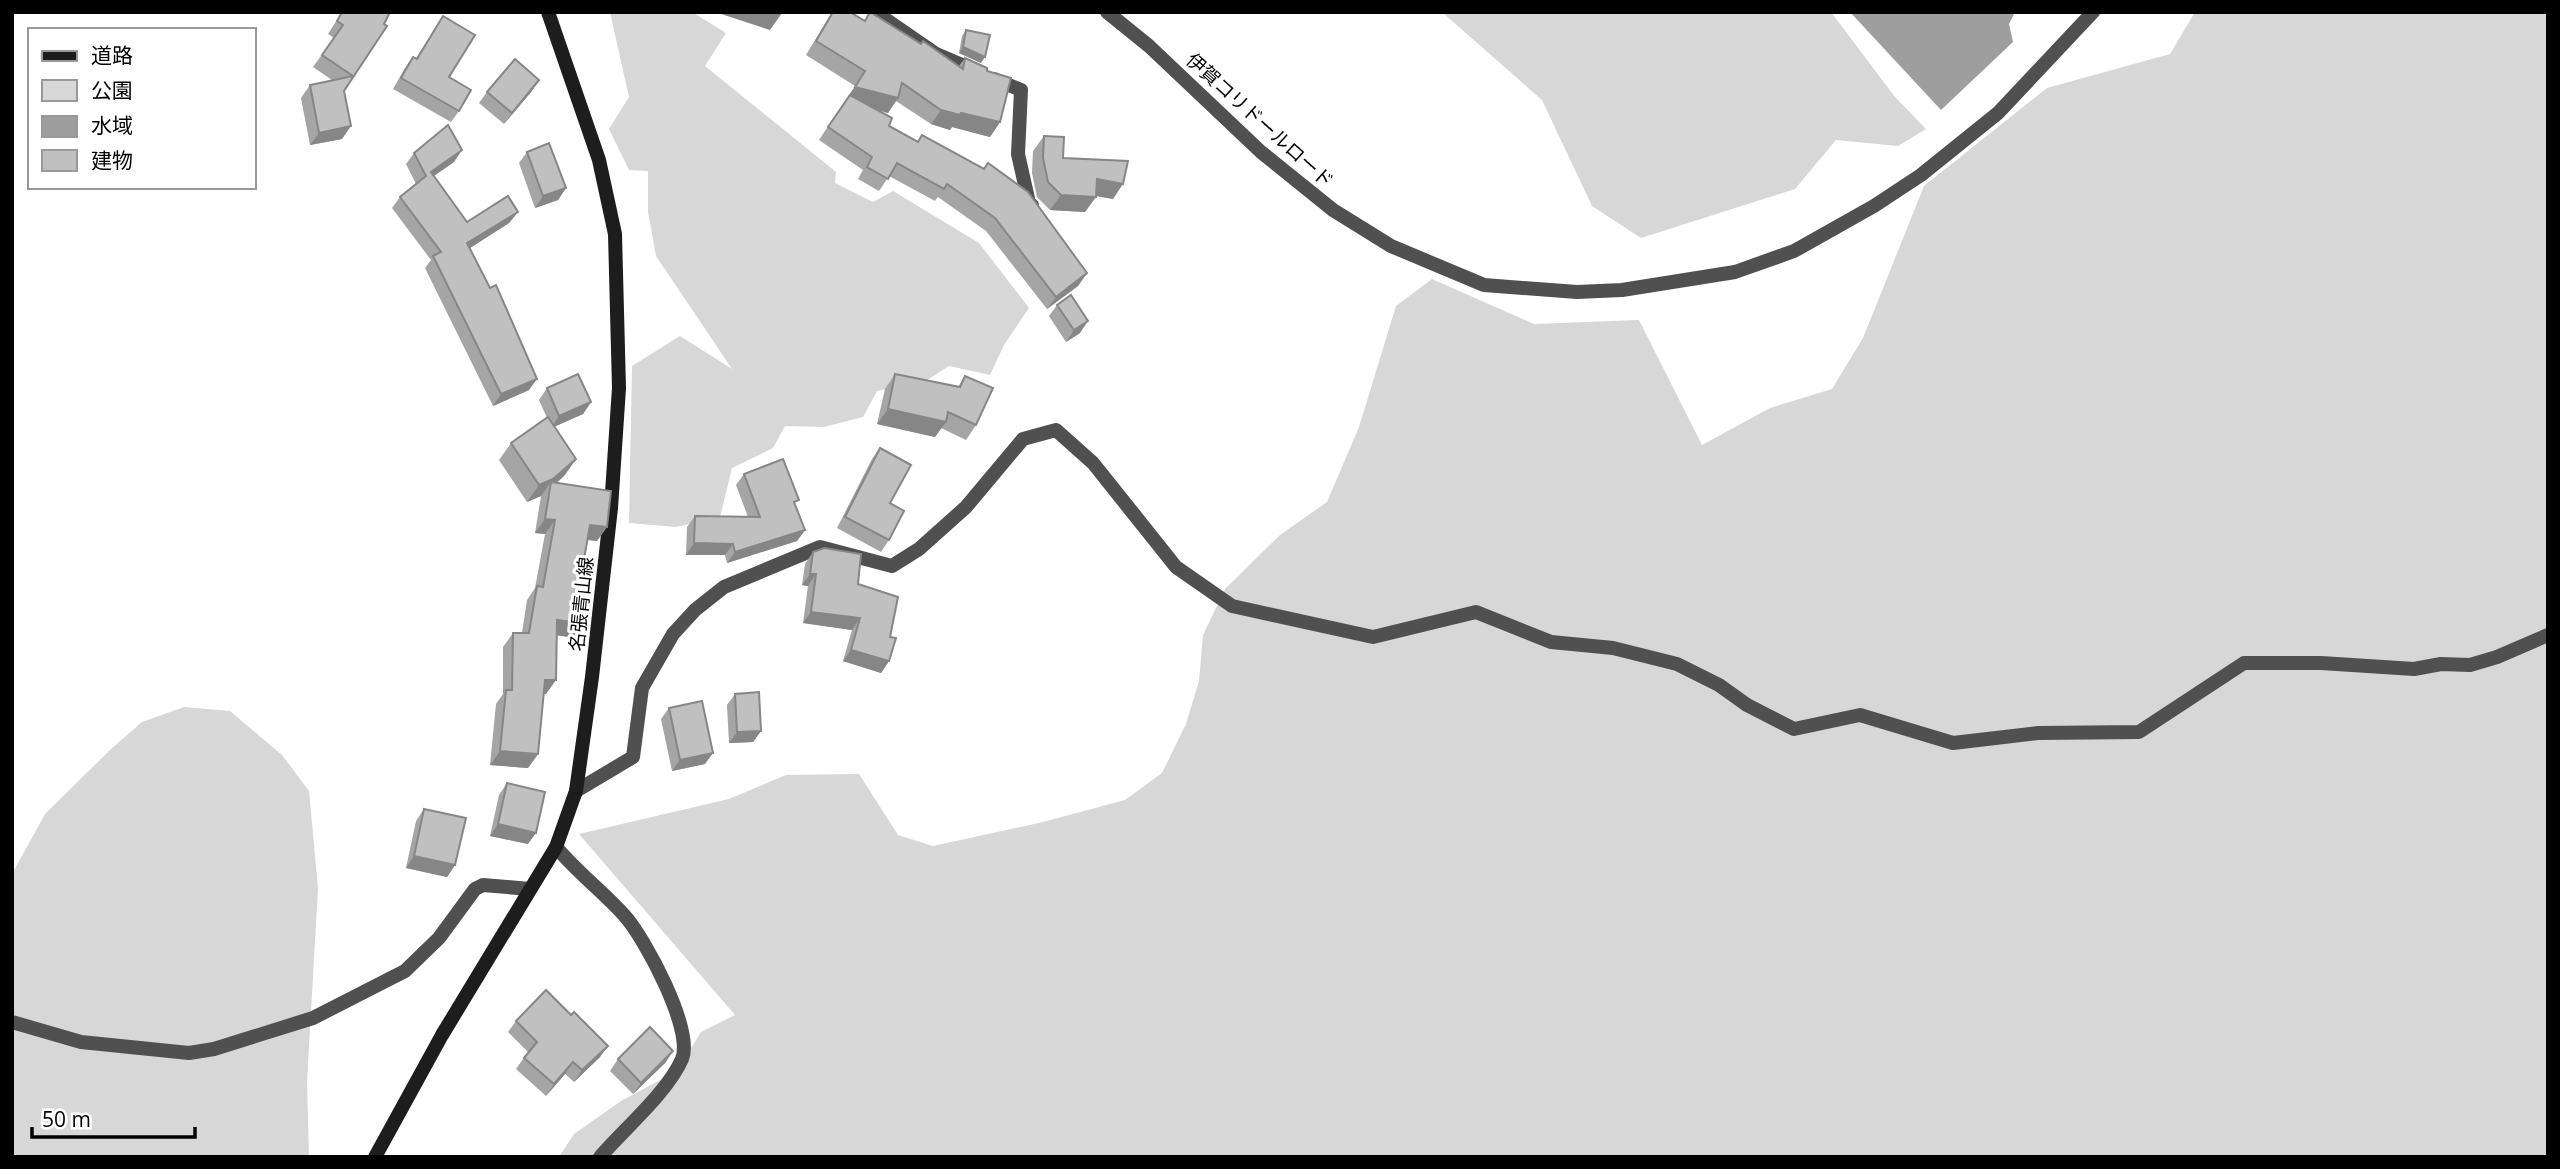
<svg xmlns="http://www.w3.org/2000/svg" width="2560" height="1169" viewBox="0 0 2560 1169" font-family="'Open Sans','Noto Sans JP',sans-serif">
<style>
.green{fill:#d7d7d7}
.water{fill:#9e9e9e}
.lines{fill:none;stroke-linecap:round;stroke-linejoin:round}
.minor{stroke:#505050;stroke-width:14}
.tertiary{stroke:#505050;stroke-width:14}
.secondary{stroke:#1d1d1d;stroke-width:14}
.wall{fill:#a5a5a5}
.shaded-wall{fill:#868686}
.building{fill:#c0c0c0;stroke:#868686;stroke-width:2}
.labels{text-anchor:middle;stroke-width:6;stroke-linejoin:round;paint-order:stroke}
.street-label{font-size:19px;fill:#000;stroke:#fff}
</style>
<rect width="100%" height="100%" fill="#fff"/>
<!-- green -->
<g class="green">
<polygon points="610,12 692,12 726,33 705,66 836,172 835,183 873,202 893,191 979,243 1029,308 1004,345 990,375 949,366 924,382 877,391 863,417 824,427 785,426 773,448 732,468 720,517 676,527 629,523 632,366 680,336 732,369 656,256 648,212 648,171 629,170 609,129 629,97"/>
<polygon points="1442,12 1831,12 1895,97 1926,129 1898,146 1836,140 1795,189 1641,238 1592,206 1542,100"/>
<polygon points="2195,12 2548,12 2548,1157 559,1157 574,1134 621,1101 677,1071 701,1032 735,1015 579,834 729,799 786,775 859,774 898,835 933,846 1043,822 1125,800 1162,773 1186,724 1199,681 1203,635 1225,589 1280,535 1327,502 1359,427 1396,306 1432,279 1534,324 1639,320 1702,445 1770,408 1832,389 1863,338 1924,186 2047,88 2170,54"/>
<polygon points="184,707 230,711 282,755 309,791 318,888 307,1082 309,1157 12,1157 12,874 45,814 111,749 142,722"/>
</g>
<!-- water -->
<polygon class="water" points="1850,12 2015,12 2009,24 2013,42 1941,110"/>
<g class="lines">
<!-- minor -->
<g class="minor">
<polyline points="875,12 936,54 976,71"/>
<polyline points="994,79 1021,90 1018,154 1029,203 1032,205"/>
<polyline points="576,791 633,757 642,688 673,634 695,610 724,587 820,547 892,566 919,549 966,507 1023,439 1056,430 1093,463 1176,567 1232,606 1373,637 1476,612 1551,642 1613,648 1677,664 1719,685 1747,705 1794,729 1860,715 1953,743 2038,733 2139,732 2244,663 2321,663 2414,669 2441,664 2470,665 2497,657 2548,635"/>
<path d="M556,847C577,872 602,891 624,915C645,938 694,1030 682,1059C667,1093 625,1128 600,1157"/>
<polyline points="12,1022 81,1042 189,1053 214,1049 313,1018 405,971 439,938 475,889 483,885 530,889"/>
</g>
<!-- tertiary -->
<polyline class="tertiary" points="1107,12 1149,46 1261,152 1333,210 1391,246 1484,285 1577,292 1622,290 1735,272 1794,251 1874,206 1921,175 1998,113 2093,12"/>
<!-- secondary -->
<polyline class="secondary" points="375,1157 442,1035 556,847 576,791 592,677 611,508 619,388 615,234 599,160 548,12"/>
</g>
<!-- wall -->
<g class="wall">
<polygon points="342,12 390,12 344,91 342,139 310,145 301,98 310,85 332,80 313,67 334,38 328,34"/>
<polygon points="832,12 850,12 864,21 870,12 959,66 965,58 987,71 1000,122 990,137 952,127 950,130 931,124 896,101 888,113 878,110 889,126 917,142 922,135 1087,273 1078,286 1047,309 986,231 938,197 935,201 889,176 879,191 858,179 863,170 819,140 855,86 806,55"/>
<polygon points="443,16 449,77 459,111 451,122 393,89 405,68 413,57 416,58"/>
<polygon points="966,30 981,63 959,53 962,36"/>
<polygon points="539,80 531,92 504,124 479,103 487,92"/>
<polygon points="1044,136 1063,158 1113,199 1096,196 1085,212 1050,210 1037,197 1032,173 1033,151"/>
<polygon points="527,152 566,188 558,200 535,208 519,163"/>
<polygon points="414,153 454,162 434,176 467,222 518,212 509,223 470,248 529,390 493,406 425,268 431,260 392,208 400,197 416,184 406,164"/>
<polygon points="1057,305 1080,333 1066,342 1049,316"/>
<polygon points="895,374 958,387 965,376 976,425 966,440 941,428 935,437 877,424 885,389"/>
<polygon points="547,388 591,402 583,414 554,427 576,459 564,476 556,483 607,527 597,541 588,540 578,593 576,638 557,635 546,694 544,694 538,754 528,768 490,765 496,704 503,694 503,647 513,633 522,633 527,600 535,588 545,534 535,533 541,496 527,502 499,460 511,443 547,418 539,400"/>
<polygon points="880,448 890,503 889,540 881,552 837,528 872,459"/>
<polygon points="744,474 795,505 805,530 797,541 727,563 725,555 686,555 687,527 695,516 748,517 736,485"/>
<polygon points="813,552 858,584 890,637 889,661 881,673 843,661 852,630 803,623 808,586 802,585 805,564"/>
<polygon points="735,694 761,731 753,742 729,743 727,705"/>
<polygon points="669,708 705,764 672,771 661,719"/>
<polygon points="507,783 528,844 490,836 499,795"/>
<polygon points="424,809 455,865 447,877 406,868 416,821"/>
<polygon points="516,1021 600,1057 574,1082 565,1074 546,1096 516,1069 528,1052 508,1032"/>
<polygon points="673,1051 665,1063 633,1094 610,1071 618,1059"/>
</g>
<!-- shaded-wall -->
<g class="shaded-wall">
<polygon points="715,12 779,12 782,13 770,30"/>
<polygon points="963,47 985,57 981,63 959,53"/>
<polygon points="539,80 531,92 504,124 512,113"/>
<polygon points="855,87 898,98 888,113 845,101"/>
<polygon points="941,110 961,113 1000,122 990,137 952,127 950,130 931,124"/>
<polygon points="351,126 342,139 310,145 319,133"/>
<polygon points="462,150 454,162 423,183 431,172"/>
<polygon points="1097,179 1123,184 1113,199 1086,194"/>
<polygon points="566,188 558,200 535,208 543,196"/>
<polygon points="1061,195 1096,197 1085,212 1050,210"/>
<polygon points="518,212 509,223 459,255 467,243"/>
<polygon points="1087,273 1078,286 1047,309 1056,297"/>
<polygon points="1088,321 1080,333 1066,342 1074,330"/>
<polygon points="537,379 529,390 493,406 501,394"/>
<polygon points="591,402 583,414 551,428 559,416"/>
<polygon points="888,409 946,422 935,437 877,424"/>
<polygon points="576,459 564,476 550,489 551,482 541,496 527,502 539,485"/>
<polygon points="545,519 555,520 545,534 535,533"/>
<polygon points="590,525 607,527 597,541 581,539"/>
<polygon points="805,530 797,541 727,563 735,552"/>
<polygon points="694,543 733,544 725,555 686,555"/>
<polygon points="810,574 816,574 808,586 802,585"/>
<polygon points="811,612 860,618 852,630 803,623"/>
<polygon points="557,620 586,624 576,638 547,634"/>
<polygon points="851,650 889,661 881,673 843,661"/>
<polygon points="545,680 556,680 546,694 535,694"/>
<polygon points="761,731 753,742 729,743 737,732"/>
<polygon points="500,751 538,754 528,768 490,765"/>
<polygon points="713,753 705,764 672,771 680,760"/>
<polygon points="498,824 536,833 528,844 490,836"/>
<polygon points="414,856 455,865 447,877 406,868"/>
<polygon points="608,1046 600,1057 574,1082 582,1070"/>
<polygon points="673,1051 665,1063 633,1094 641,1083"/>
<polygon points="573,1062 565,1074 546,1096 554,1084"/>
</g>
<!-- building -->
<g class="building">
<polygon points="342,12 390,12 384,24 387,26 344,91 351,126 319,133 310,85 353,76 322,55 343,25 337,21"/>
<polygon points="833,12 850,12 865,21 870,12 921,44 923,41 963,69 965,58 987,68 987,71 1011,78 1000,122 961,113 960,115 941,110 902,83 898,98 855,87 865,71 816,41"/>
<polygon points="443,16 475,35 449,77 471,90 459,111 401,78 413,57 417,59"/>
<polygon points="966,30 990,35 985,57 963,47"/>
<polygon points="515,59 539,80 512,113 487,92"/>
<polygon points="850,95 892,118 889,126 918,142 922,135 984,169 988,163 1028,192 1087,273 1056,297 995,218 947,184 944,189 897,163 888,179 867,167 872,157 828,127"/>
<polygon points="448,125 462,150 431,172 467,222 508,196 518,212 467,243 490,288 496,285 537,379 501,394 433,256 441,252 400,197 426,176 414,153"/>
<polygon points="1044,136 1064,137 1063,158 1128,161 1123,184 1097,179 1096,197 1061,195 1048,182 1043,158"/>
<polygon points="549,143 566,188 543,196 527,152"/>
<polygon points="1071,295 1088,321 1074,330 1057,305"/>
<polygon points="578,374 591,402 559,416 547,388"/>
<polygon points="895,374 960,387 965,376 993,388 976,425 948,412 946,422 888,409"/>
<polygon points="548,417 576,459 553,479 539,485 511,443"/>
<polygon points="880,448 911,465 890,503 904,511 889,540 845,517"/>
<polygon points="783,459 799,500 794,502 805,530 735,552 733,544 694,543 695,516 760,517 744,474"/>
<polygon points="551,482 611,491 607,527 590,525 578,593 590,594 586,624 557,620 556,680 545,680 538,754 500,751 506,690 512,690 513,633 529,633 537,586 543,587 555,520 545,519"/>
<polygon points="824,548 861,554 858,584 898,597 890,637 896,638 889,661 851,650 860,618 811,612 816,574 810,574 813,552"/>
<polygon points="759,692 761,731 737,732 735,694"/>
<polygon points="702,701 713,753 680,760 669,708"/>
<polygon points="507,783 545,792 536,833 498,824"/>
<polygon points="424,809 466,818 455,865 414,856"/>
<polygon points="546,990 571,1015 574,1012 608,1046 582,1070 573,1062 554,1084 524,1058 537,1042 516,1021"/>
<polygon points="650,1027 673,1051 641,1083 618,1059"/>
</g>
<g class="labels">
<!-- street labels -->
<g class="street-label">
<text transform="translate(1260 120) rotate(42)" y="7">伊賀コリドールロード</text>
<text transform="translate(581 604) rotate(-84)" y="7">名張青山線</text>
</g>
</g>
<!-- border -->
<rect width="2560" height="1169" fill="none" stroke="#000000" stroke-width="28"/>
<!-- legend -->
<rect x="28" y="28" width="228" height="161" fill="#ffffff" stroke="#999999" stroke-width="2"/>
<rect x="42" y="51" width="35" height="10" fill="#1d1d1d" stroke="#999999" stroke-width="2"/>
<text x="91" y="63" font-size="21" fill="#000000">道路</text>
<rect x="42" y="80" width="35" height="21" fill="#d7d7d7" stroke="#999999" stroke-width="2"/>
<text x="91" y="98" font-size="21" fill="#000000">公園</text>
<rect x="42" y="116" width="35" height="21" fill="#9e9e9e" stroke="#999999" stroke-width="2"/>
<text x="91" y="133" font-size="21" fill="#000000">水域</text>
<rect x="42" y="150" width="35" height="21" fill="#c0c0c0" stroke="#999999" stroke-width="2"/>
<text x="91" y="168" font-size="21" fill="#000000">建物</text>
<!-- scale -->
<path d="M32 1127v10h163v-10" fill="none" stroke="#000000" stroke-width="3.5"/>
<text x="42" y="1127" font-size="21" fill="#000000" stroke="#ffffff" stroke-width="5" paint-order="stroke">50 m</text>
</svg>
